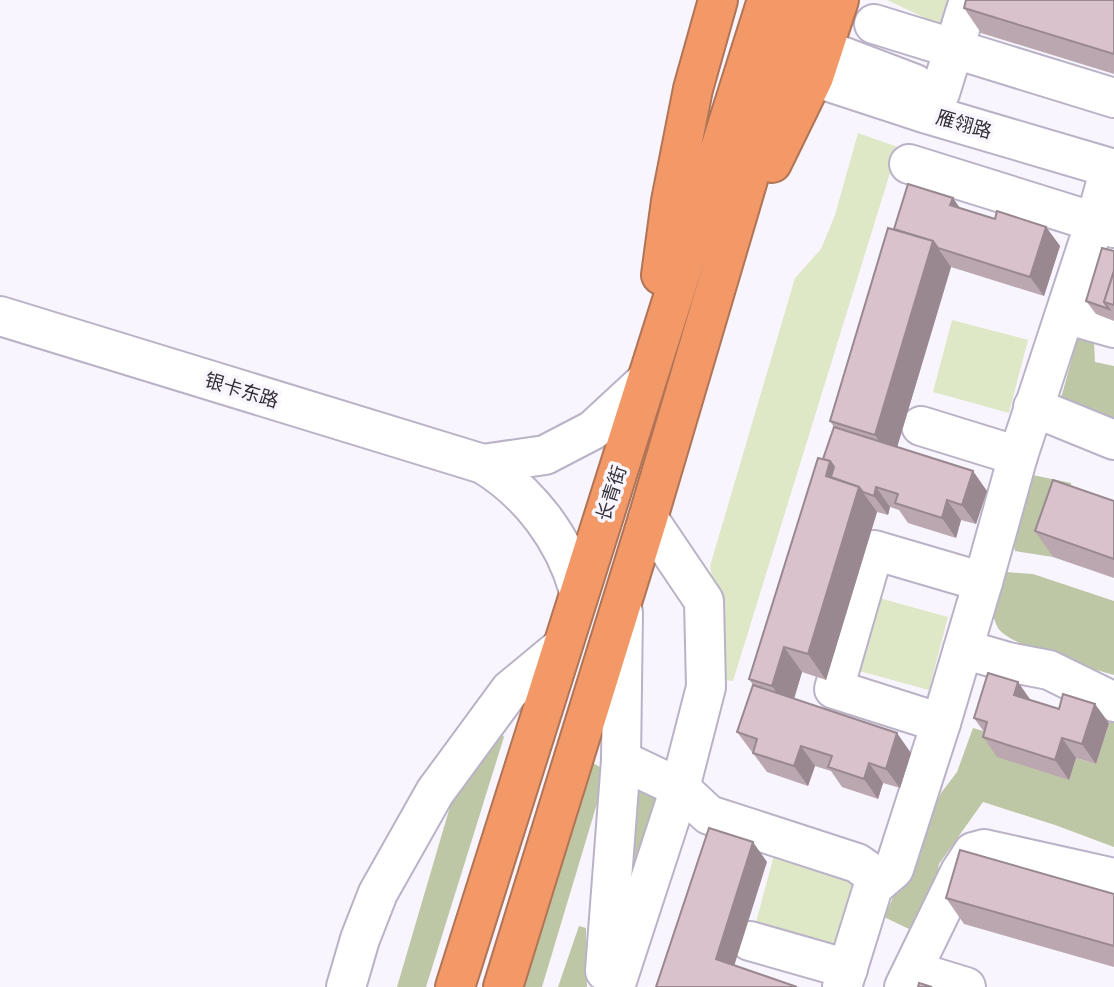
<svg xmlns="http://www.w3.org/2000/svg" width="1114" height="987" viewBox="0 0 1114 987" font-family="Lato,'Noto Sans SC',sans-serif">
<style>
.green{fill:#dfe8c6}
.forest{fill:#bec7a5}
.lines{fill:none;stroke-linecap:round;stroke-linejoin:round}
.minor-casing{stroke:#bab2c7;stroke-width:42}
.highway-casing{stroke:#b07457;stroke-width:42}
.minor{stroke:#fff;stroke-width:38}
.highway{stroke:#f39867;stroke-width:38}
.wall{fill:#bba7b0}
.shaded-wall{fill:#998890}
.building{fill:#dac2cd;stroke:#998890;stroke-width:2}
.labels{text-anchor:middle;stroke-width:7;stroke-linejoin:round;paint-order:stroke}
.street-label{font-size:19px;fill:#333038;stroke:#f8f5fe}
</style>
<rect width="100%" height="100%" fill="#f8f5fe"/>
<!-- green -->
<g class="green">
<polygon points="887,0 952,0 944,27"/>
<polygon points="858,133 898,147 733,681 724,680 718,613 710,566 795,278 821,249 835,215"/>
<polygon points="952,320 1028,340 1009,413 933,392"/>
<polygon points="872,596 948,617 929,690 852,669"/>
<polygon points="774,855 857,877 838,945 756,922"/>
</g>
<!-- forest -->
<g class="forest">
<polygon points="1079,333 1094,342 1095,362 1114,366 1114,418 1061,398"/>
<polygon points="1028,474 1071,483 1071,505 1053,557 1015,551 1012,535"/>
<path d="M1006,572L1033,574L1114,601V675C1091,669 1009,646 998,628C987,609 995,588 1006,572Z"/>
<polygon points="1114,717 1114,847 1055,825 983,802 939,864 934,891 922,919 909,929 884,917 941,793 957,772 973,728 1096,764 1109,723"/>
<polygon points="496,726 504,737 426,987 397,987 454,793"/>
<polygon points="593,763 603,769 602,787 542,987 521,987 586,772"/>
<polygon points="637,787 665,792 638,878 624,881"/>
<polygon points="579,926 586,928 587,987 558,987"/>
</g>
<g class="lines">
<defs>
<g id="minor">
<polyline points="874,24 1114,98"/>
<polyline points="823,49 915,84"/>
<polyline points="814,77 924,113 1114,169"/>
<polyline points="940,93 969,0"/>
<polyline points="909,164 1114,228"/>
<polyline points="1065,314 1114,328"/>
<polyline points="0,316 483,464"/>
<polyline points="1033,407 1114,440"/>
<polyline points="921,426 1018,456"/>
<path d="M579,591C564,538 530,493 483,464L545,455L593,430L646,381"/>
<polyline points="963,649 1008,662 1049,670 1114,702"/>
<polyline points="941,723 834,689 874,550 983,582"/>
<polyline points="621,760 680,788 709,815 857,863 874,875 873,887"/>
<polyline points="750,941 848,969"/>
<polyline points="605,971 621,760 623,612"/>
<polyline points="346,987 360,939 378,893 435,792 510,690 562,647"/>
<polyline points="615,987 680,788 706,687 704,601 648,518"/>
<polyline points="842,987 873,887 894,869 941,723 983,582 1018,456 1095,222 1110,168"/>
<polyline points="904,987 960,872 973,852 984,849 1114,878"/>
<polyline points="913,987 930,976 966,987"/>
</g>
<g id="highway">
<polyline points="772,163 814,77 839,0"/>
<polyline points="661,275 671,201 693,89 718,0"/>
<polyline points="455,987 767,0"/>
<polyline points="503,987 648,518 801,0"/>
</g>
</defs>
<!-- minor casing -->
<use href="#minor" class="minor-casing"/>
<!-- highway casing -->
<use href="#highway" class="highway-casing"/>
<!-- minor -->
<use href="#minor" class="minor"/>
<!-- highway -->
<use href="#highway" class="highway"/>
</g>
<!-- wall -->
<g class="wall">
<polygon points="1114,0 1114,74 981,33 964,8"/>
<polygon points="959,208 995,219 1046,227 1060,246 1044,296 951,267 897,447 987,491 976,524 961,520 956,538 908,523 899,510 890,507 888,515 877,512 826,680 802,672 794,699 911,753 900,788 883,783 878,799 842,787 831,771 815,766 808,786 767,772 737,732 753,685 749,679 834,427 830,421 894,229"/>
<polygon points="1114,251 1114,321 1096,314 1086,301"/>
<polygon points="1114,501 1114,578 1053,557 1035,531"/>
<polygon points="1030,700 1109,723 1096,764 1076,758 1069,780 997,757 983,737 984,732 974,718"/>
<polygon points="1114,894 1114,967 964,924 946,898"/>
</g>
<!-- shaded-wall -->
<g class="shaded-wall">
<polygon points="953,198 967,218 950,205"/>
<polygon points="1046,227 1060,246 1044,296 1030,277"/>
<polygon points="933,241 951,267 893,461 875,435"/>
<polygon points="830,461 848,487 826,476"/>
<polygon points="973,471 987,491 976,524 962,505"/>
<polygon points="859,487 877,512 826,680 808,654"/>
<polygon points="876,487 890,507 888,515 874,496"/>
<polygon points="947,500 961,520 956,538 942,518"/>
<polygon points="784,647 802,672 790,712 772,686"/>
<polygon points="1018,682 1032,702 1014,695"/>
<polygon points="1095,704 1109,723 1096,764 1082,744"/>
<polygon points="897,733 911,753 900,788 886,769"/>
<polygon points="1062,738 1076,758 1069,780 1055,760"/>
<polygon points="801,746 815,766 808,786 794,766"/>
<polygon points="869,763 883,783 878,799 864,779"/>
<polygon points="753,842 767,862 730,979 716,959"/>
</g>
<!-- building -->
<g class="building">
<polygon points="966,0 1114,0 1114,54 964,8"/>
<polygon points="908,184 953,198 950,205 995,219 997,211 1046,227 1030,277 938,248 933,241 894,229"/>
<polygon points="888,228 933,241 875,435 830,421"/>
<polygon points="1102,248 1114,251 1114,271 1104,302 1109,309 1086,301"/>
<polygon points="1114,271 1114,305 1104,302"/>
<polygon points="834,427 973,471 962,505 947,500 942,518 895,503 898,494 876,487 874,496 863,492 859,487 831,477 834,467 830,461 823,459"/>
<polygon points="818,458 830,461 826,476 859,487 808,654 784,647 772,686 749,679"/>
<polygon points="1053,480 1114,501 1114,559 1035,531"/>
<polygon points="988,673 1018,682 1014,695 1059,709 1063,694 1095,704 1082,744 1062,738 1055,760 983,737 987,722 974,718"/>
<polygon points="753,685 897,733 886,769 869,763 864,779 828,767 832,756 801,746 794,766 753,753 757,739 737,732"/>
<polygon points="709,828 753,842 716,959 797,987 656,987"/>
<polygon points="960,850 1114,894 1114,946 946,898"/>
<polygon points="919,983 932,987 918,987"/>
</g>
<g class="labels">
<!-- street labels -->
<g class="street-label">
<text transform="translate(964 124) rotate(16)" y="7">雁翎路</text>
<text transform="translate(242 390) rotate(17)" y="7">银卡东路</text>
<text transform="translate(611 493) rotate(-72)" y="7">长青街</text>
</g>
</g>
</svg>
